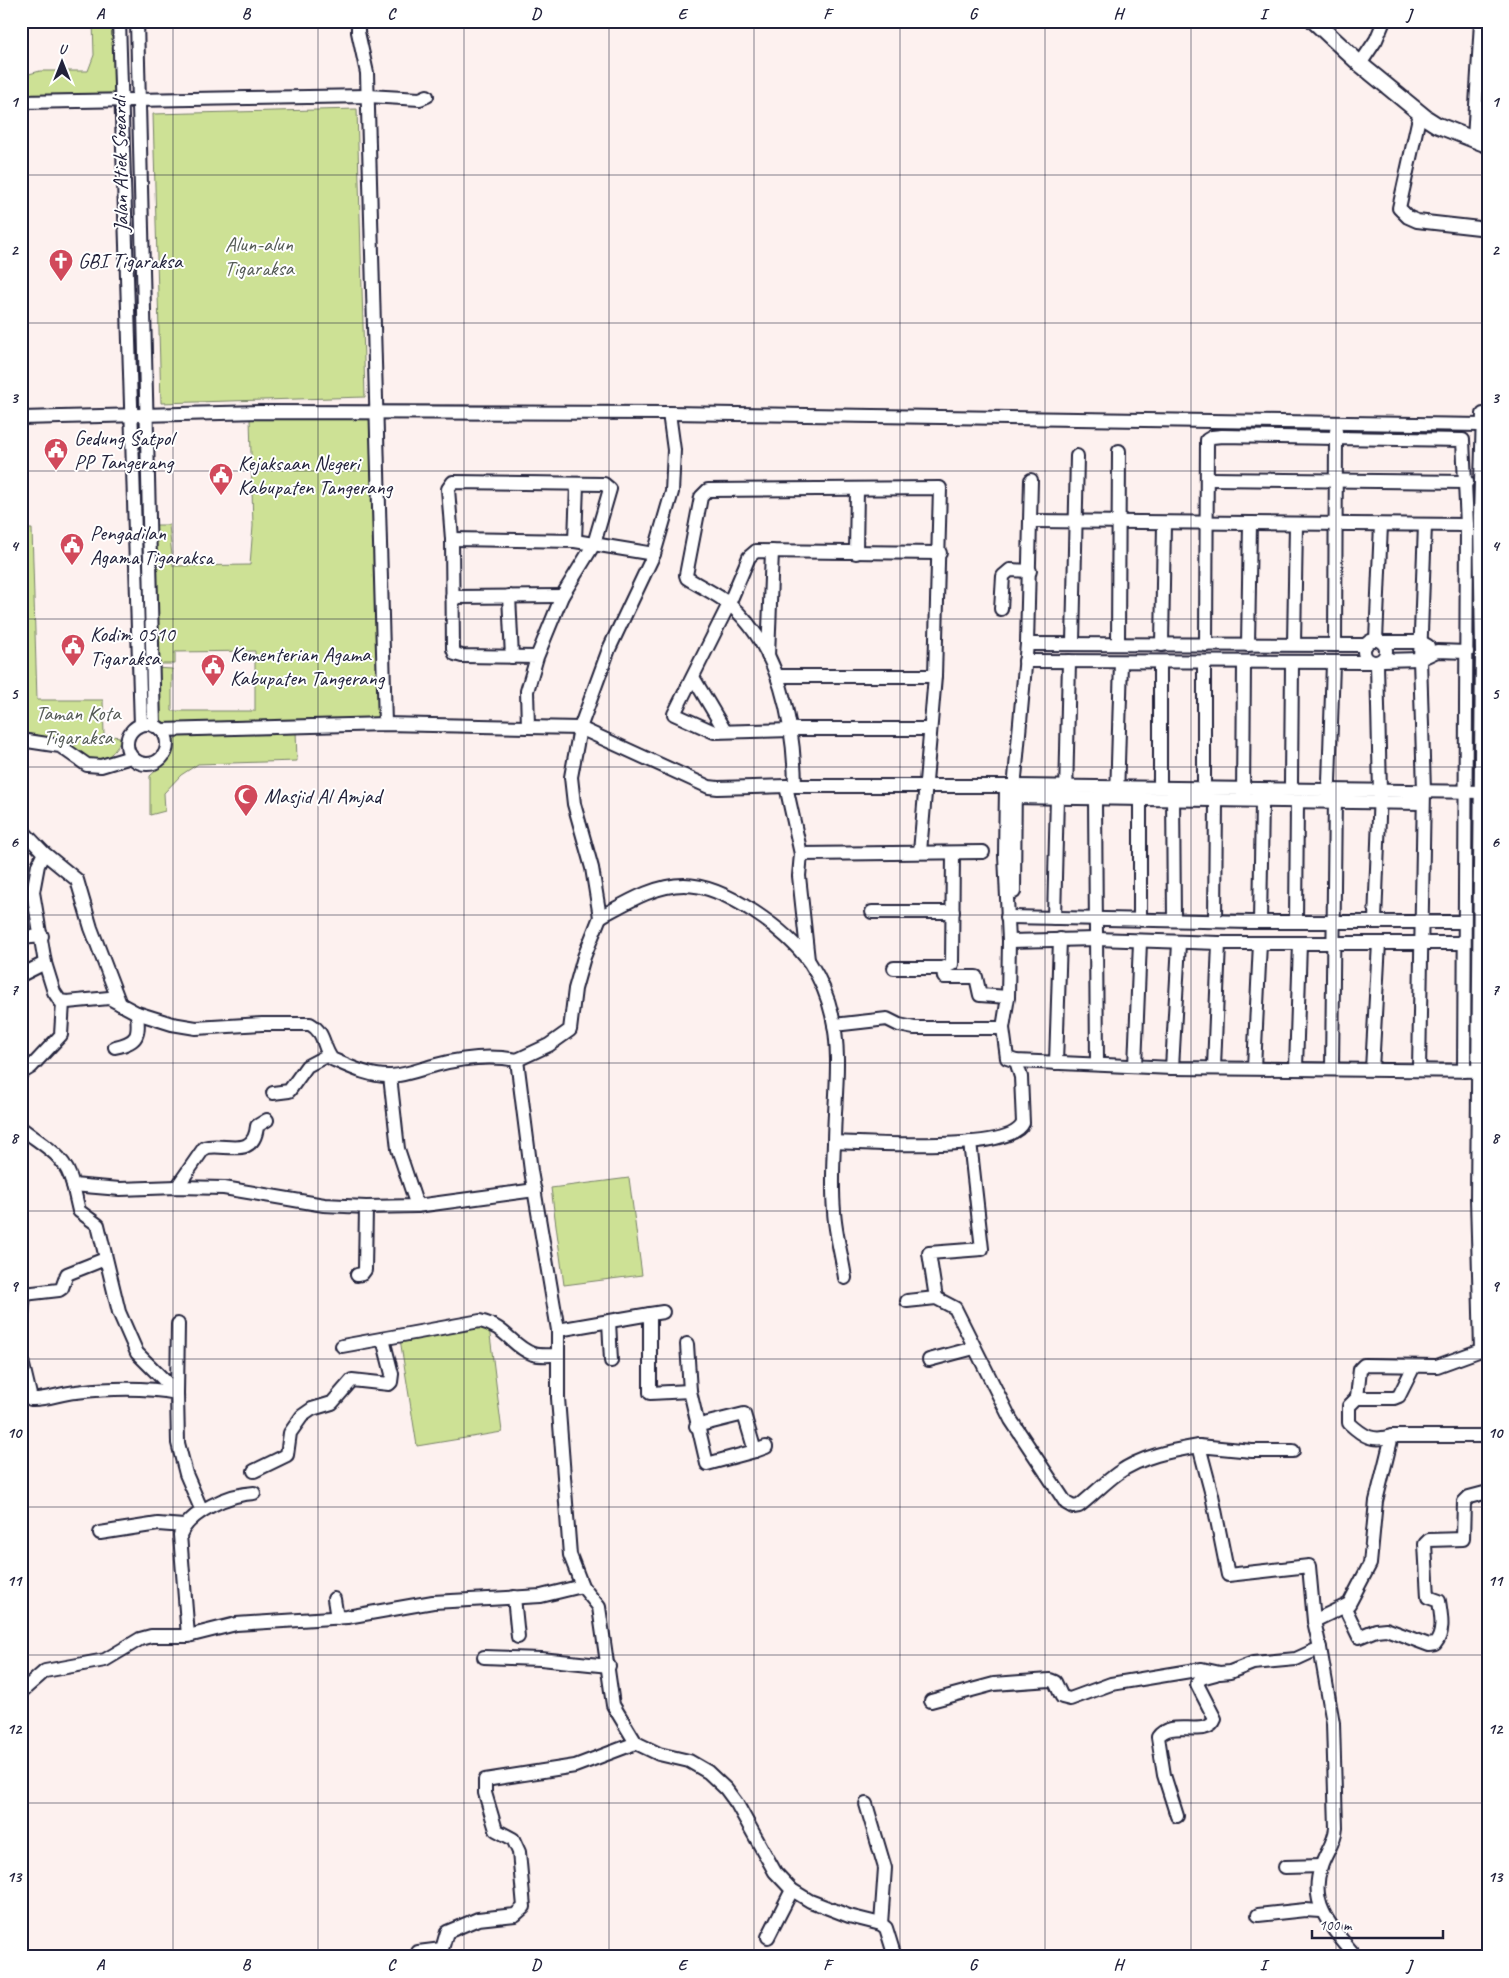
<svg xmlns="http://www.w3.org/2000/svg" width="1509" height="1978" viewBox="0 0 1509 1978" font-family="Caveat,sans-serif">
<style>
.green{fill:#cde195;stroke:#788268}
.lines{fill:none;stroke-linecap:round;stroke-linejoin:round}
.minor-casing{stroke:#22223b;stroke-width:16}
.major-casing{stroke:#22223b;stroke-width:19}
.minor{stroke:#fff;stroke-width:12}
.major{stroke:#fff;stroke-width:15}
.grid{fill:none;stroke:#22223b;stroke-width:1;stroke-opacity:0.55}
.labels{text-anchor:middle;stroke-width:4;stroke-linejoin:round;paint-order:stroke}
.street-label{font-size:21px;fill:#22223b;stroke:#fff}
.park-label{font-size:21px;fill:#555b56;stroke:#fff}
.poi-label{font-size:21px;fill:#22223b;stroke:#fff;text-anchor:start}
.neatline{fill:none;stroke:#22223b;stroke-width:2}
.grid-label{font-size:16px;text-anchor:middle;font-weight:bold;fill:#22223b}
</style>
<rect width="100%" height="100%" fill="#fdf1ef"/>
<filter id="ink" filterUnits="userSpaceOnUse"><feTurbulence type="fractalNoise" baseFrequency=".02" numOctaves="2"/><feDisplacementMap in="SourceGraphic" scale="10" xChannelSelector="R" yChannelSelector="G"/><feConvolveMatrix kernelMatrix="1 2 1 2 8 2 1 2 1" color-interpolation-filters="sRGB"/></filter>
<g filter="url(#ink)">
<!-- green -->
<g class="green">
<polygon points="93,21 119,21 120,100 29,102 29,74 40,71 88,71 94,55"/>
<polygon points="357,109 365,397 161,403 153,114"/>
<polygon points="373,416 384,723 155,724 153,668 172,669 172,711 255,711 255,651 175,652 175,664 153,664 151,525 169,525 173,566 250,565 253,526 250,418"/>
<path d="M21,529H32L37,700H103L104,735L120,737C120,749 107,760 95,761C85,761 34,741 21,736Z"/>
<path d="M296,730L297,761L198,764L181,775L164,793L165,811L150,815V776C165,761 174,764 174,740L180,733Z"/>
<polygon points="629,1178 642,1275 564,1285 551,1188"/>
<polygon points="489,1327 502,1432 417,1446 400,1339"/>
</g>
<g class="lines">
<defs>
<g id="minor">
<polyline points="119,21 141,725"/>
<polyline points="137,21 154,726"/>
<polyline points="358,21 358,32 367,73 385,724"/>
<polyline points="1360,64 1376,40 1384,21"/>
<polyline points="21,102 368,96 420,99 427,96"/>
<polyline points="1420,113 1399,208 1408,217 1417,221 1488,229"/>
<polyline points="1474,139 1481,22"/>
<polyline points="1483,414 1480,516 1482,651 1477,1198 1481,1350 1488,1348"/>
<polyline points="21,418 261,412 669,413 1483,425"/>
<polyline points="1208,479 1467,482"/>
<polyline points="1031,521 1467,525"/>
<polyline points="452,539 575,541 654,554"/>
<polyline points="575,541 577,484"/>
<polyline points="856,553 857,489"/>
<polyline points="509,596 512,657"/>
<polyline points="452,597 562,596"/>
<polyline points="1001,609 1003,576 1010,570 1030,571"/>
<circle cx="1375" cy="651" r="11"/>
<polyline points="1376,640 1381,525"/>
<polyline points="1382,642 1421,642 1428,646"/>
<polyline points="1073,643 1077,456"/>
<polyline points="1027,644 1366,645"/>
<polyline points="1118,644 1119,451"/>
<polyline points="1294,644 1296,524"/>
<polyline points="1162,645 1164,523"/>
<polyline points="1206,645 1207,440 1212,437 1222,436 1336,438 1336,431"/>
<polyline points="1248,645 1250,523"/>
<polyline points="1335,645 1336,438 1463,440 1467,525 1464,1071"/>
<polyline points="768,656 772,551"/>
<polyline points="1383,660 1420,659 1437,651 1467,652"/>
<polyline points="1025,661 1371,662"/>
<polyline points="777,676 935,676"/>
<polyline points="693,677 725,731"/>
<circle cx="147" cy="744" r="20"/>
<polyline points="528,726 527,691 537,657 562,596 594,544 610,489 604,484 453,482 448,489 452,539 453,649 455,654 462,656 537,657"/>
<polyline points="791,729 929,729"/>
<polyline points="161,730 385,724 580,728 709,787 718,788 786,786 1015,786 1488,792"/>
<polyline points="792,730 714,732 674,714 729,604 749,557 756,551 940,553"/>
<polyline points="21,740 60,746 87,765 101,766 131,757"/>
<polyline points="1160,781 1160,662"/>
<polyline points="1204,782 1204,663"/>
<polyline points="1329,782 1333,663"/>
<polyline points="1291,783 1292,663"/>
<polyline points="786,786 801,854 983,852"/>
<path d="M795,786C794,723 780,647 729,604C717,594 701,587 687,578L686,575L701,497L708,490L940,488L935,676L920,852"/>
<polyline points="1006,787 1005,855 1009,941 1008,997 1003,1028 1007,1058 1016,1061 1172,1068 1488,1071"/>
<polyline points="1173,792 1174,920"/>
<polyline points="1066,796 1069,661"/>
<polyline points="1008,797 1423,803"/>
<polyline points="1117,797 1121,662"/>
<polyline points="1243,798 1244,663"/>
<polyline points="1095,799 1097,1064"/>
<polyline points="21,829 44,853 77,880 91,928 120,1004"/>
<path d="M44,853L38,865L33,892L45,963L54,992L60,1001L67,1002L109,998L137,1013L172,1024L196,1028L262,1024H310C326,1033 322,1047 332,1059C350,1067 370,1077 391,1076C407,1075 421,1069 436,1065C463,1058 490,1055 517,1060L531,1171L558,1330V1398L570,1555L582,1586L599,1607L613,1705L636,1743L659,1754L689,1761L708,1772L726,1789L737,1804L775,1872L792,1890L810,1901L849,1916L881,1924L886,1928L895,1957"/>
<polyline points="801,854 799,876 808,960"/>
<polyline points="1014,892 1015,778 1027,644 1031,480"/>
<polyline points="872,912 953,912"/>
<path d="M600,917C626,903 654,885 684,885C725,885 787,930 810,963C819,977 828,997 832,1015C842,1055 834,1102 834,1143C833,1165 832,1189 834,1211C835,1233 842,1256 845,1278"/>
<polyline points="1007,917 1250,922 1464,922"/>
<polyline points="1054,918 1057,797"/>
<polyline points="1140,918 1140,800"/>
<polyline points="1375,920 1380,792 1377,663"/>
<polyline points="1215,921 1216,801"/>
<polyline points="1296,921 1297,802"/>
<polyline points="1260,922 1262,802"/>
<polyline points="21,938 42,936"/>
<polyline points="1009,941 1096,939 1219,943 1464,943"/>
<polyline points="894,968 943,968 952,964 953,853"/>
<polyline points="943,968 944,977 976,977 980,995 1008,997"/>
<polyline points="21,975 45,963"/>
<polyline points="834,1025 887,1019 899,1025 914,1028 1003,1028"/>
<path d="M115,1047C139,1042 139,1035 137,1013"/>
<polyline points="517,1060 549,1045 570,1030 575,989 584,957 600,917 592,868 574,804 571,777 580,728 609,649 654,554 672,492 674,450 669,413"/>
<polyline points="1056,1063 1060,939"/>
<polyline points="1135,1066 1140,942"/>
<polyline points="1214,1067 1219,943"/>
<polyline points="1172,1068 1179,943"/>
<polyline points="1254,1068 1260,943"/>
<polyline points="1296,1068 1300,943"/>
<polyline points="1332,1068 1335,796"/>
<polyline points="1372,1069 1379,943"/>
<polyline points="1419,1069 1424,791 1420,659 1425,525"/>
<polyline points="21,1073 31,1067 61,1035 63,1002"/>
<polyline points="390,1076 398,1149 417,1206"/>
<polyline points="273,1093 289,1091 307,1066 328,1055"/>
<path d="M21,1128C45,1147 65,1154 73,1185L120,1189L177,1187L224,1188L324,1205L366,1207L417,1206L535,1190"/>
<path d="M834,1142C863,1143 1011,1153 1023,1123L1021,1077L1016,1061"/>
<polyline points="73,1185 79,1211 98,1225 119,1312 137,1353 177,1393 178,1324"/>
<path d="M177,1187L204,1148C222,1141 254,1161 257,1126L267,1120"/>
<polyline points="357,1275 362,1274 365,1270 366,1207"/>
<polyline points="936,1298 929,1253 982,1249 970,1142"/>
<path d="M907,1301L936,1298L955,1308L1011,1420L1066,1503L1073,1507L1079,1506C1092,1496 1104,1483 1118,1473C1142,1456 1170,1451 1199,1446"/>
<polyline points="650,1314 663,1312"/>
<polyline points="609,1321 611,1361"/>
<polyline points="21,1326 24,1294 59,1290 62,1288 67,1274 105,1259"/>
<polyline points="558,1330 650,1314 650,1393 690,1391 707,1464 755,1451"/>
<polyline points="687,1344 690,1391"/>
<path d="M342,1346L480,1321C507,1327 511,1346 533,1354C540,1356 549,1355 557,1355"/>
<path d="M21,1357L31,1399C46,1400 61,1393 76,1392C110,1388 144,1387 177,1393L178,1443L186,1474L202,1511"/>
<polyline points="929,1360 974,1348"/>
<polyline points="1357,1398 1360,1369 1364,1365 1437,1366 1481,1350"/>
<polyline points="696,1426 744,1414 755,1451 766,1447"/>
<path d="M1392,1436C1373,1442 1364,1437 1349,1423V1406L1357,1398H1394L1399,1396L1414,1366"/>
<polyline points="1293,1451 1252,1451 1199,1446 1212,1495 1228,1575 1309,1566 1314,1621"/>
<polyline points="254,1471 287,1455 290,1433 302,1416 312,1409 332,1403 352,1380 389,1384 391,1382 392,1374 383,1339"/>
<polyline points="100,1533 158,1524 184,1526"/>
<polyline points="514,1597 518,1637"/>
<polyline points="334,1599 337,1618"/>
<path d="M1345,1608L1359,1637L1376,1630L1386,1629L1429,1645L1435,1644C1445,1632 1441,1615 1439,1601L1428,1597L1425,1544L1429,1540L1463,1539L1464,1502L1469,1497L1488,1492"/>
<path d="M188,1636L180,1535C190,1511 230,1494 254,1493"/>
<path d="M1320,1648L1333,1723L1336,1828C1335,1842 1325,1854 1321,1867C1308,1905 1333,1929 1356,1957"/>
<polyline points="484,1657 541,1659 609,1666"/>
<polyline points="21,1692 45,1671 105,1660 140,1639 151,1636 188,1636 236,1624 347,1617 433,1602 541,1596 582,1586"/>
<polyline points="931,1701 994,1684 1050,1680 1055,1682 1062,1697 1070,1699 1111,1684 1184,1672 1202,1669 1220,1673 1230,1672 1253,1663 1296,1659 1320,1648 1314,1621 1349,1604 1370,1564 1376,1501 1392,1436 1488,1436"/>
<polyline points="866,1804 885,1868 881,1924"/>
<path d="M1177,1816L1164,1775L1158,1737C1170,1718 1208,1739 1215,1719L1197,1684L1201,1678L1216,1674"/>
<polyline points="1285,1867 1321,1866"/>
<polyline points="1258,1915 1305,1910 1320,1911"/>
<polyline points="768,1937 792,1890"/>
<polyline points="418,1957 418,1952 442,1949 447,1932 478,1919 515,1915 524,1907 519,1852 513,1839 496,1830 485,1793 485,1780 575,1766 636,1743"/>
</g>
<polyline id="major" points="1314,21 1360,64 1426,118 1437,125 1488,145"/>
</defs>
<!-- minor casing -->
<use href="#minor" class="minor-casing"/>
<!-- major casing -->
<use href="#major" class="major-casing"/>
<!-- minor -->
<use href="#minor" class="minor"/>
<!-- major -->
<use href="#major" class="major"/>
</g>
</g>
<!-- grid -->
<path class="grid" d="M173,21V1957M318,21V1957M464,21V1957M609,21V1957M754,21V1957M900,21V1957M1045,21V1957M1191,21V1957M1336,21V1957M21,175H1488M21,323H1488M21,471H1488M21,619H1488M21,767H1488M21,915H1488M21,1063H1488M21,1211H1488M21,1359H1488M21,1507H1488M21,1655H1488M21,1803H1488"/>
<!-- icons -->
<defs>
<symbol id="church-pin" viewBox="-11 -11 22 30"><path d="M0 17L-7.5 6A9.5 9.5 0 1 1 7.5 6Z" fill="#d1495b" stroke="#fff"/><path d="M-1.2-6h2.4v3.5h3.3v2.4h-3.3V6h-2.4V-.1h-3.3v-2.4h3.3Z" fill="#fff"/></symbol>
<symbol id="civic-pin" viewBox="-11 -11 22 30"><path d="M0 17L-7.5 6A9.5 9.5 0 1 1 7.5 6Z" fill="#d1495b" stroke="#fff"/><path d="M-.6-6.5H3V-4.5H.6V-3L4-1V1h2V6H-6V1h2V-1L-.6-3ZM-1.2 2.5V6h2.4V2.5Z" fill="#fff"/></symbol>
<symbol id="mosque-pin" viewBox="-11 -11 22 30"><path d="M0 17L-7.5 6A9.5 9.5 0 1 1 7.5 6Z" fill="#d1495b" stroke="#fff"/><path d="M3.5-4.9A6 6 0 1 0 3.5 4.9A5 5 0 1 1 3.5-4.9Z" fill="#fff"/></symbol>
</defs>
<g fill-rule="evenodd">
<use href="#church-pin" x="47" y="247" width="28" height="38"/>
<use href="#civic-pin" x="42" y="436" width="28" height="38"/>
<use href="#civic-pin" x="207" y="461" width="28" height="38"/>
<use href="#civic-pin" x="58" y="531" width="28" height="38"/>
<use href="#civic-pin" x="59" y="632" width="28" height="38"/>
<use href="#civic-pin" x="199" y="652" width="28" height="38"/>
<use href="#mosque-pin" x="232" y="782" width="28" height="38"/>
</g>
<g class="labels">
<!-- street labels -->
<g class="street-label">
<text transform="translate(120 164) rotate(-91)" y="7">Jalan Atiek Soeardi</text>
</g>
<!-- park labels -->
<g class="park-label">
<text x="259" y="251">Alun-alun<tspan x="259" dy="24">Tigaraksa</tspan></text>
<text x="78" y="720">Taman Kota<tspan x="78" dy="24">Tigaraksa</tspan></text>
</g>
<!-- poi labels -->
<g class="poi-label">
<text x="78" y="268">GBI Tigaraksa</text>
<text x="74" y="445">Gedung Satpol<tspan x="74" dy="24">PP Tangerang</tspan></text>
<text x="238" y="470">Kejaksaan Negeri<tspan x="238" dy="24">Kabupaten Tangerang</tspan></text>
<text x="90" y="540">Pengadilan<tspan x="90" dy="24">Agama Tigaraksa</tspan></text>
<text x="90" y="641">Kodim 0510<tspan x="90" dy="24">Tigaraksa</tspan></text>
<text x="230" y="661">Kementerian Agama<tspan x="230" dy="24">Kabupaten Tangerang</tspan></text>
<text x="264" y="803">Masjid Al Amjad</text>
</g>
</g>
<!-- margin -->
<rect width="1509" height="1978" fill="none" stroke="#fff" stroke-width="55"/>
<!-- north arrow -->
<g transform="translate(62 62)" stroke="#ffffff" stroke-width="4" paint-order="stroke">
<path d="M0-4L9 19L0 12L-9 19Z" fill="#22223b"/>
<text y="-8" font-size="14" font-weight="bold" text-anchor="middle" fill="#22223b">U</text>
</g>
<!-- scale -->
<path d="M1312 1930v8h131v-8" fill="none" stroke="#22223b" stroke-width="2.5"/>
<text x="1319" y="1930" font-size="15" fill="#22223b" stroke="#ffffff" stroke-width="4" paint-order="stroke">100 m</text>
<rect x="28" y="28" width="1454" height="1922" class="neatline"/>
<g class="grid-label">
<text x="100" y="19">A</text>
<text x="246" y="19">B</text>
<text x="391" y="19">C</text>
<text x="536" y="19">D</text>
<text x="682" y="19">E</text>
<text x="827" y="19">F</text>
<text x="973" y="19">G</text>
<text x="1118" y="19">H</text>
<text x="1263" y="19">I</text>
<text x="1409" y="19">J</text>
<text x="14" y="107">1</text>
<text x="1495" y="107">1</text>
<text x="14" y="255">2</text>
<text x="1495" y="255">2</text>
<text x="14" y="403">3</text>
<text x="1495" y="403">3</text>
<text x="14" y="551">4</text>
<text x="1495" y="551">4</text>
<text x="14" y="699">5</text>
<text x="1495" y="699">5</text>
<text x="14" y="847">6</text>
<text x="1495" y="847">6</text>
<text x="14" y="995">7</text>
<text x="1495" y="995">7</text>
<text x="14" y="1143">8</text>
<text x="1495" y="1143">8</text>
<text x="14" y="1291">9</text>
<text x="1495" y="1291">9</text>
<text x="14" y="1438">10</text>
<text x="1495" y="1438">10</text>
<text x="14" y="1586">11</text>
<text x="1495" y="1586">11</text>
<text x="14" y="1734">12</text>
<text x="1495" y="1734">12</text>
<text x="14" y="1882">13</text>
<text x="1495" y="1882">13</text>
<text x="100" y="1970">A</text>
<text x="246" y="1970">B</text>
<text x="391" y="1970">C</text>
<text x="536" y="1970">D</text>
<text x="682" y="1970">E</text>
<text x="827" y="1970">F</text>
<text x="973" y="1970">G</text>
<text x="1118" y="1970">H</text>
<text x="1263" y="1970">I</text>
<text x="1409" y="1970">J</text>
</g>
</svg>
